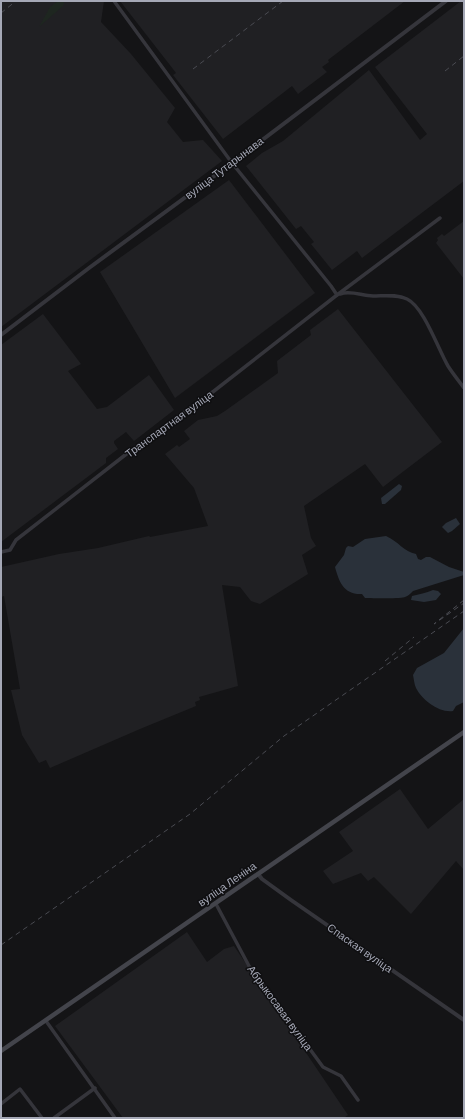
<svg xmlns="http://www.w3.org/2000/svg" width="465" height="1119" viewBox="0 0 465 1119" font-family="Barlow,sans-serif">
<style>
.built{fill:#202023}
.green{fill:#1e2620}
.water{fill:#2a313a}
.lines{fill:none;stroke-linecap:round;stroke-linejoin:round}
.minor{stroke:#35353b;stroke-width:3.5}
.tertiary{stroke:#35353b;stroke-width:4}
.secondary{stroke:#43444b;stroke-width:4.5}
.rail{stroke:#4a4b52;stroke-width:1;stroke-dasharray:5 4;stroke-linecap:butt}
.labels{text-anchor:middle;stroke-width:3;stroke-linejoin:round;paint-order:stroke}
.street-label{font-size:11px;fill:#a5a8b6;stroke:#0f0f11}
</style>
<rect width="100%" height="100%" fill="#141416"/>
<!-- built -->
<g class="built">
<polygon points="1,1 104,1 101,22 131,54 175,108 167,122 183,142 203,140 222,161 1,327"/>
<polygon points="120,1 405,1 328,60 329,62 322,67 327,72 298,94 292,86 223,139 173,75 176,73 173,69"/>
<polygon points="461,1 464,1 464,181 362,258 357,251 332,270 311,244 314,242 301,226 296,229 246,166 262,153 283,141 369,70 420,140 427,134 375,67"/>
<polygon points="229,180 315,293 175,398 100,272"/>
<polygon points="464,221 464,279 436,243 438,240 437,238 442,234 444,236"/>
<polygon points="338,309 442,442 383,487 365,464 304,506 311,538 316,546 302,555 308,574 260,604 251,601 240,587 222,585 238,686 199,697 200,700 195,702 196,706 140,729 50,768 46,760 39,763 22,735 11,690 20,689 4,596 1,597 1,567 59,554 98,548 149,536 150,537 208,526 194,488 165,454 177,445 179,447 190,439 184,431 198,420 217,416 225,411 278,373 277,361 311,335 310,330"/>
<polygon points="43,314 81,364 68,371 97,409 107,407 149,375 174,410 134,441 126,432 114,441 114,443 118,449 106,458 106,463 1,542 1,345"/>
<polygon points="400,789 428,829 464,799 464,870 456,861 411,914 374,877 368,881 361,873 333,884 323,871 353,851 339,832"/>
<polygon points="187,932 207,962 224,949 234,946 348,1115 344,1118 123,1118 55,1026"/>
</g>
<!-- green -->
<polygon class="green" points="58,1 63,1 64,3 63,6 39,27 50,7"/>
<!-- water -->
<g class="water">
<polygon points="399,484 402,486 401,490 385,504 382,504 381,498"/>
<polygon points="456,518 460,524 452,531 448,533 442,527 446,523"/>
<path d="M386,536C398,541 404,552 416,554L418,559L421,560L426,557H430L449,567L464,572V575L413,591C411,593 408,596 405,597C403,599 371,598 365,598L362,594C344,595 339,582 335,567L344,555L346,548L348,546L353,547L365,539Z"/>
<path d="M433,590L438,591L441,594L436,600L424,602L411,600L412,596C419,594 426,593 433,590Z"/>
<path d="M464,628V702L456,706L453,711C439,713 422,700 416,688C414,684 414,679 413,675L417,668L444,653Z"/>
</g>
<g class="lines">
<!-- minor -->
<g class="minor">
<polyline points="114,1 232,163 331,286 337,295"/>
<path d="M340,294C351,290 362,296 373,296C384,296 397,294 407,299C424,307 438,349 448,366C453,374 459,381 464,388"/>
<polyline points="1,552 10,550 16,540 129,452 214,391 337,295 440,218"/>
<polyline points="216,904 249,966 323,1067 341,1076 358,1100"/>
<polyline points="46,1021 115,1118"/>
<polyline points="1,1104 20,1089 42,1118"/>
<polyline points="54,1118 95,1088"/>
</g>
<!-- tertiary -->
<g class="tertiary">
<polyline points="1,335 89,268 232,163 446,1"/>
<polyline points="258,874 262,879 291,900 464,1020"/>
</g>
<!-- secondary -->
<polyline class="secondary" points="1,1051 464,732"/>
<!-- rail -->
<g class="rail">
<polyline points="1,13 16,1"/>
<polyline points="193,69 283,1"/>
<polyline points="445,71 464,56"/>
<polyline points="464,600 434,624 464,603"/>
<polyline points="385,661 414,637"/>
<polyline points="1,945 190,814 284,736 464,611"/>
</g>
</g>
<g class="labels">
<!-- street labels -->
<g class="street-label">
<text transform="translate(224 168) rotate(-37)" y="4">вуліца Тутарынава</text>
<text transform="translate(169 424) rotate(-36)" y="4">Транспартная вуліца</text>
<text transform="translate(227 884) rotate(-35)" y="4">вуліца Леніна</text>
<text transform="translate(360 948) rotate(35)" y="4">Спаская вуліца</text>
<text transform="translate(280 1008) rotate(54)" y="4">Абрыкосавая вуліца</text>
</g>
</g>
<!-- border -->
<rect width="465" height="1119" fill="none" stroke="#a5a8b6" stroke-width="4"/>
</svg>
